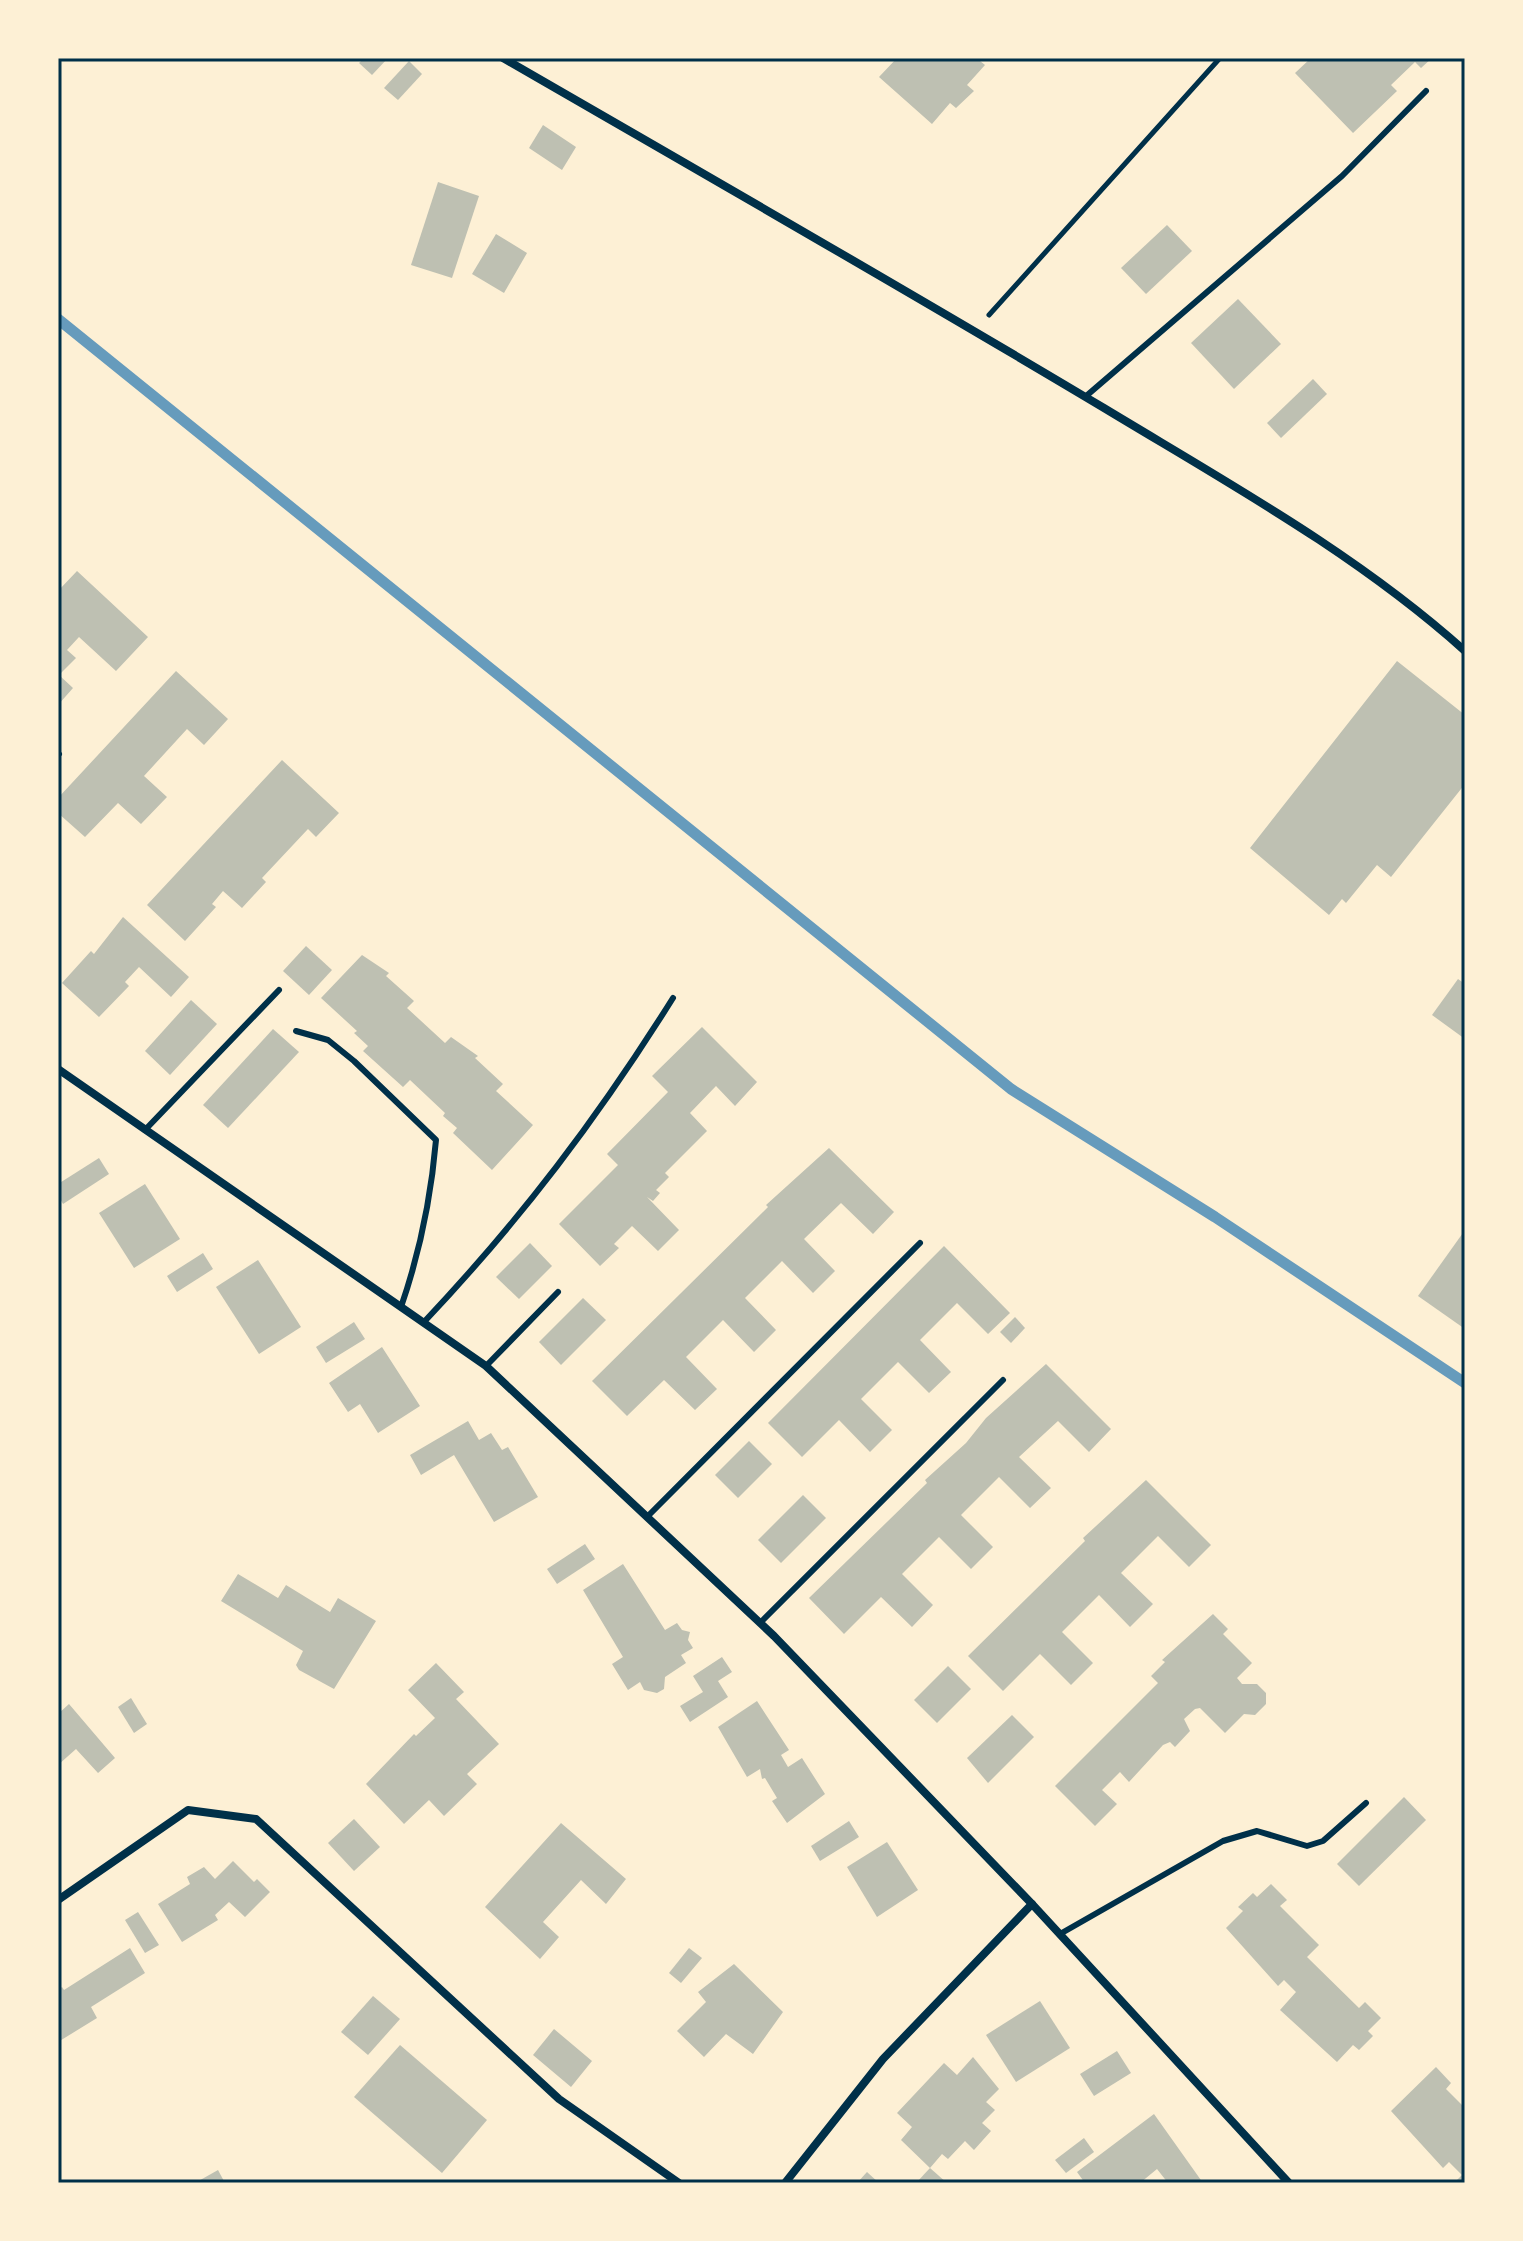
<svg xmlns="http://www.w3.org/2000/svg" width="1523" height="2241" viewBox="0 0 1523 2241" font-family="Raleway,sans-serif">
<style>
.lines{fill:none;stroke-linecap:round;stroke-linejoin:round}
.stream{stroke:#669bbc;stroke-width:11}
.building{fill:#bec0b2}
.path{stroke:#003049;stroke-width:5}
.service{stroke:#003049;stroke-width:6}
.minor{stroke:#003049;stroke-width:8}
.neatline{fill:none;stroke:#003049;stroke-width:3}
</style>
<rect width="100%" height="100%" fill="#fdf0d5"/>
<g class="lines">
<!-- stream -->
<polyline class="stream" points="58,319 1011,1089 1215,1217 1465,1383"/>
</g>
<!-- building -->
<g class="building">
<polygon points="364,58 388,58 372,75 359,63"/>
<polygon points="897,58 983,58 980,61 985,65 967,85 974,91 956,108 950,103 932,124 879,77"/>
<polygon points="1311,58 1432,58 1421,68 1415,62 1391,85 1397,91 1353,133 1295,73"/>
<polygon points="409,61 422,74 398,100 384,88"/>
<polygon points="543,125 576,147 562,170 529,148"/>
<polygon points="438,182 479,196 452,278 411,265"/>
<polygon points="1167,225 1192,251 1146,294 1121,268"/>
<polygon points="496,234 527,253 504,293 472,274"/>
<polygon points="1238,299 1281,344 1234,389 1191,343"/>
<polygon points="1313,379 1327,394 1281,438 1267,423"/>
<polygon points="77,571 148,637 116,671 79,637 67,650 76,658 59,675 73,688 58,705 58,591"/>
<polygon points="1397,661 1465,715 1465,784 1391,877 1377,865 1346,903 1342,899 1329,915 1250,848"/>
<polygon points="176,671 228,719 204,745 187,729 144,776 167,797 141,824 118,803 85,837 58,813 58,798"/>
<polygon points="282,760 339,813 316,837 308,829 262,878 266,882 242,908 223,891 212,904 216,907 185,941 147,905"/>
<polygon points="123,917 189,977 171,997 139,967 125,982 129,986 99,1017 62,983 91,951 94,954"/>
<polygon points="306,946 332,970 309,995 283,971"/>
<polygon points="362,955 389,973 386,976 414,1001 407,1008 445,1043 451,1037 478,1056 475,1058 503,1084 496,1091 533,1125 492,1170 453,1133 457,1128 443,1116 445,1113 410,1080 403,1087 363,1051 368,1046 354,1033 357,1031 321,998"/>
<polygon points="1458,979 1465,984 1465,1039 1432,1015"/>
<polygon points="191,1000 217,1024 170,1075 145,1051"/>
<polygon points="702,1027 757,1082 735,1106 716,1086 690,1113 707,1131 665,1173 669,1177 656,1190 660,1193 653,1201 647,1197 679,1230 658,1251 632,1226 614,1244 619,1248 600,1266 559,1224 618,1165 607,1154 668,1092 652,1076"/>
<polygon points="273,1029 299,1052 228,1128 203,1105"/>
<polygon points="829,1148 894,1212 873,1234 841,1203 804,1239 835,1271 813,1293 782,1261 745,1298 776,1330 754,1352 723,1320 686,1357 717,1389 695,1410 664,1380 627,1416 592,1381 768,1207 766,1205"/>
<polygon points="99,1158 109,1174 63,1204 58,1195 58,1184"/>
<polygon points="145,1184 180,1239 134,1268 99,1213"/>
<polygon points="1465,1230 1465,1329 1418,1296"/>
<polygon points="530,1243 552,1266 519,1299 496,1277"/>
<polygon points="944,1246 1010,1313 988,1334 957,1303 920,1340 951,1372 929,1393 898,1362 861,1399 892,1430 870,1452 839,1420 802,1457 768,1423"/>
<polygon points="203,1253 213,1269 177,1292 167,1276"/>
<polygon points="258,1260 301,1327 259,1354 216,1287"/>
<polygon points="583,1298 606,1320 561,1365 539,1342"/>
<polygon points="1015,1317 1025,1328 1011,1343 1000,1332"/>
<polygon points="354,1322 365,1339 326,1363 316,1347"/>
<polygon points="382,1347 420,1406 378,1433 360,1404 348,1412 329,1383"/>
<polygon points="1046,1364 1111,1429 1089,1452 1058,1421 1019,1457 1051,1488 1030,1508 999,1477 961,1515 993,1547 971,1569 939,1537 902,1574 933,1605 912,1627 881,1597 844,1634 809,1598 927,1483 925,1480 966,1443 986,1418"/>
<polygon points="468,1421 479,1440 491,1433 502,1450 508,1447 538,1497 494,1522 454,1455 421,1475 410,1455"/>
<polygon points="749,1441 772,1464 738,1498 715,1475"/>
<polygon points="1146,1480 1211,1545 1189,1567 1158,1536 1121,1573 1153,1604 1130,1627 1099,1595 1062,1632 1093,1663 1071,1685 1040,1654 1003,1691 968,1656 1085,1541 1083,1538"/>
<polygon points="803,1495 826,1518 781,1563 758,1540"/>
<polygon points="585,1544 595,1559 557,1584 547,1569"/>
<polygon points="623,1564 665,1630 677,1623 682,1630 690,1632 688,1640 693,1648 681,1655 686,1663 665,1677 664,1689 657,1693 644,1690 640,1682 628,1690 612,1664 623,1657 583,1590"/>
<polygon points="238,1574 278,1598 286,1585 330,1612 338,1598 376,1621 334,1689 299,1670 296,1665 303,1651 221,1601"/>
<polygon points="1213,1614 1228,1629 1223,1634 1252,1663 1237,1678 1242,1684 1257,1684 1266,1693 1266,1704 1255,1715 1244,1714 1225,1733 1200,1708 1195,1709 1184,1719 1190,1731 1175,1747 1170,1742 1163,1745 1129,1782 1120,1772 1102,1790 1117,1804 1095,1826 1055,1786 1158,1683 1151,1676 1165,1662 1162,1660"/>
<polygon points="722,1657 732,1672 718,1681 728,1697 690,1722 680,1706 703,1692 693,1676"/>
<polygon points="436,1663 464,1692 456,1699 499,1744 467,1774 477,1784 444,1816 429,1800 404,1824 366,1784 414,1734 416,1736 435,1718 408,1690"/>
<polygon points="948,1666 971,1689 937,1723 914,1700"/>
<polygon points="131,1698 147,1724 134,1733 118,1707"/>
<polygon points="757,1701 789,1750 781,1755 788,1767 802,1758 825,1794 787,1823 772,1801 777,1798 765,1778 762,1779 760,1769 747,1777 718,1727"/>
<polygon points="69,1704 115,1758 98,1773 76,1749 58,1765 58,1714"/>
<polygon points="1012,1715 1034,1737 988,1783 967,1758"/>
<polygon points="1404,1797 1426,1820 1359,1886 1337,1864"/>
<polygon points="354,1819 380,1847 354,1871 328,1843"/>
<polygon points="849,1821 859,1837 820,1861 811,1846"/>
<polygon points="561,1823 626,1879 606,1904 581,1880 543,1922 559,1937 540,1959 485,1907"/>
<polygon points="887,1842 918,1890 877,1917 847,1867"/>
<polygon points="233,1861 254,1882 257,1879 270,1892 245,1917 229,1902 215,1915 218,1920 182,1942 158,1904 190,1884 187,1877 204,1867 215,1879"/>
<polygon points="1271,1884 1287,1900 1280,1906 1319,1945 1307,1957 1359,2008 1365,2002 1381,2018 1368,2031 1373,2036 1359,2050 1353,2045 1337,2062 1280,2010 1296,1992 1284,1980 1278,1986 1226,1928 1243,1911 1238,1907 1253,1893 1257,1897"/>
<polygon points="138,1912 159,1945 145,1953 125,1920"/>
<polygon points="130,1948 145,1973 91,2007 97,2018 58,2042 58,1990 62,1987 64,1990"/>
<polygon points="689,1948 702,1958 681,1983 669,1973"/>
<polygon points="734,1964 783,2012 753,2054 726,2034 704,2057 677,2031 706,2002 698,1992"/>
<polygon points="373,1996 400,2019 368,2055 341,2032"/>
<polygon points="1040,2001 1070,2048 1016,2082 986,2035"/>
<polygon points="554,2029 592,2061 571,2087 533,2055"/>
<polygon points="400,2045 487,2120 442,2173 354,2097"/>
<polygon points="1117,2051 1131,2073 1094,2096 1080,2074"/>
<polygon points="973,2057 999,2089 986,2102 995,2110 982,2123 991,2131 974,2150 965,2141 948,2159 942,2154 930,2168 901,2140 912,2127 897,2113 944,2063 957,2075"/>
<polygon points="1436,2067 1451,2083 1446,2089 1465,2108 1465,2183 1454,2183 1462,2175 1449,2162 1443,2168 1391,2111"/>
<polygon points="1154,2114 1203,2183 1168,2183 1157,2169 1140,2183 1085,2183 1077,2172"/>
<polygon points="1084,2138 1094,2152 1066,2173 1055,2160"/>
<polygon points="930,2168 947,2183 916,2183"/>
<polygon points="218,2170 225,2183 195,2183"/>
<polygon points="867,2172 879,2183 857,2183"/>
</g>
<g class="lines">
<!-- path -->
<polyline class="path" points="989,315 1220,58"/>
<!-- service -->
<g class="service">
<polyline points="1085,397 1342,176 1426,91"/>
<polyline points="58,755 59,754"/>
<path d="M296,1031L328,1040L354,1061L436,1140C431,1198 420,1252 401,1307"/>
<polyline points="145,1130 279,990"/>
<path d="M424,1322C522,1218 597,1119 673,998"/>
<polyline points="486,1366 558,1292"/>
<polyline points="647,1517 920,1243"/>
<polyline points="760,1623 1003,1380"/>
<polyline points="1060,1934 1223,1841 1257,1831 1307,1846 1323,1841 1366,1803"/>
</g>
<!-- minor -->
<g class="minor">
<path d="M503,58C704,174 905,289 1104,408C1228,483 1357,554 1465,651"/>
<polyline points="58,1069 486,1366 774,1636 1032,1904 1289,2183"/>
<polyline points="58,1900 188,1810 256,1819 559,2099 679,2183"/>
<polyline points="785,2183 883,2059 1032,1904"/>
</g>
</g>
<!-- border -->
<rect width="1523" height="2241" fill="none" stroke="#fdf0d5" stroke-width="120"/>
<rect x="60" y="60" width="1403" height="2121" class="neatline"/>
</svg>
